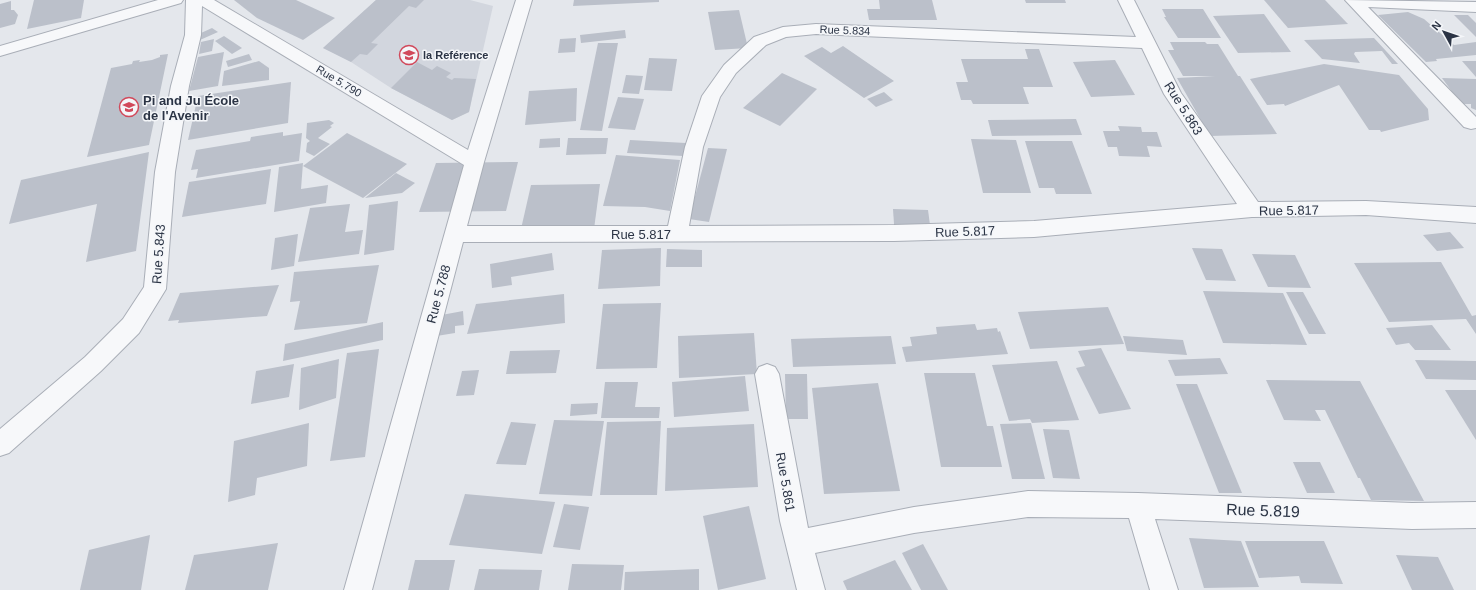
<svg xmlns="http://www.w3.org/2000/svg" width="1476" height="590" viewBox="0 0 1476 590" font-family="Helvetica,sans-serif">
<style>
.built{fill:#d2d6de}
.building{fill:#bbc0ca}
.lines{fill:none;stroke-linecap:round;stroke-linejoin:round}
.minor-casing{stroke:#a9aeb7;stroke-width:2}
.minor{fill:#f7f8fa;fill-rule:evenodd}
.labels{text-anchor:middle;stroke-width:3;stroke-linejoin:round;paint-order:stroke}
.far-street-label{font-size:11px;fill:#2b3445;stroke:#f4f6f9}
.far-poi-label{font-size:11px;font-weight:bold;fill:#2b3445;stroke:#f4f6f9;text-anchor:start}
.poi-label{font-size:13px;font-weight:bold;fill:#2b3445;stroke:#f4f6f9;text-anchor:start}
.street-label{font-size:13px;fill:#2b3445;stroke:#f4f6f9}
.near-street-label{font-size:16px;fill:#2b3445;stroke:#f4f6f9}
</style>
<rect width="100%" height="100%" fill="#e4e7ec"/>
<!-- built -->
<polygon class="built" points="376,0 470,0 493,6 469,112 452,120 391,88 351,62 323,48"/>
<!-- building -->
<g class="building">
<polygon points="34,0 84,0 81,18 27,29"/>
<polygon points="234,0 296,0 335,18 303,40 257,18"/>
<polygon points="376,0 424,0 416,8 409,6 371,43 378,44 367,55 360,54 351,62 323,48"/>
<polygon points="574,0 659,0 659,2 573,6"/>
<polygon points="879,0 932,0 937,20 869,20 867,9 880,9"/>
<polygon points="1025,0 1065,0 1066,3 1026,3"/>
<polygon points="1264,0 1325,0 1348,24 1288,28"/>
<polygon points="11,1 11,10 14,10 18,15 15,24 0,28 0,4"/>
<polygon points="1162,9 1203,9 1221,38 1178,38 1164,17 1166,17"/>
<polygon points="739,10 748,48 715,50 708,12"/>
<polygon points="1408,12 1424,19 1454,45 1476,42 1476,55 1436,59 1437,61 1426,62 1378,15"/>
<polygon points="1264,14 1291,52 1238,53 1213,16"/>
<polygon points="1454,15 1468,15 1476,23 1476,37"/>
<polygon points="212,28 218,32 200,40 201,33"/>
<polygon points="625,30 626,38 581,43 580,35"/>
<polygon points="224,36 242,48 232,54 215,41"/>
<polygon points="576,38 575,52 558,53 560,39"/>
<polygon points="1374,38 1398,64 1392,64 1382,51 1355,52 1354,54 1360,63 1322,59 1304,40"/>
<polygon points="214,39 212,51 199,54 201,42"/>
<polygon points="1170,42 1205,42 1207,44 1218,44 1238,76 1240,76 1277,134 1210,136 1177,78 1215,76 1183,76 1168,50 1174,50"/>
<polygon points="598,43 618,43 602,131 580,130"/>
<polygon points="843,46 894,81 864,98 804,56 822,47 831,53"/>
<polygon points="1025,49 1039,49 1053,87 1023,87 1029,104 973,104 971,100 961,100 956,82 968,82 961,59 1028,59"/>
<polygon points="224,52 218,86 189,91 198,57"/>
<polygon points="168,54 149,145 87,157 111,68 132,64 133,61 140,60 139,62 152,60 160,57 160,55"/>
<polygon points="249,54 252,60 228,67 226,61"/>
<polygon points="649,58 677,59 672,91 644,90"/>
<polygon points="1115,60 1135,95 1091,97 1073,62"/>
<polygon points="259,61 269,68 269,80 222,86 224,71"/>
<polygon points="1462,61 1476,61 1476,77"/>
<polygon points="417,62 432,70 437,66 451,73 446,77 452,80 454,78 476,79 469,112 452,120 391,88"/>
<polygon points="1324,64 1399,75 1428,109 1429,120 1381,132 1380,130 1369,130 1339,85 1285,106 1284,104 1267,105 1250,79"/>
<polygon points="782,73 817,89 780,126 743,108"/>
<polygon points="626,75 643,76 639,94 622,93"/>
<polygon points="1442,78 1476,79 1476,110 1471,108 1471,104 1461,104"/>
<polygon points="291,82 288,123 188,140 198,96"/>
<polygon points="577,88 576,121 525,125 529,91"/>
<polygon points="884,92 893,100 876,107 867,99"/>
<polygon points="618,97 644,99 635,130 608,128"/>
<polygon points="1076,119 1082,135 992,136 988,120"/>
<polygon points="329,120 334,123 330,126 332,127 318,138 330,144 314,156 306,152 307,143 310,141 306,138 307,123"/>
<polygon points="1118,126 1141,127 1142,132 1157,132 1162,147 1147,146 1150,157 1119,156 1117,147 1108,147 1103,131 1120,131"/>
<polygon points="283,132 283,136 302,133 299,161 196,178 198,169 191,170 196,150 250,141 251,137"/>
<polygon points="347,133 407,164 363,198 303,166"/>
<polygon points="560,138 560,147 539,148 540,139"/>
<polygon points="568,138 608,138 606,154 566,155"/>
<polygon points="971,139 1016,140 1031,193 983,193"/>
<polygon points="630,140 686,143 683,156 627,153"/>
<polygon points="1025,141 1072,141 1092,194 1056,194 1054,188 1039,188"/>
<polygon points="708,148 727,149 709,222 689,219"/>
<polygon points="149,152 136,251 86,262 97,204 9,224 21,180"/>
<polygon points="616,155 680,160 670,211 645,207 603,206"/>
<polygon points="518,162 506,211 419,212 436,163"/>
<polygon points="303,163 301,189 328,185 326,203 274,212 279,167"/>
<polygon points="271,169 266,204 182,217 189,182"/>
<polygon points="396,173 415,183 402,193 365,198"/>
<polygon points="600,184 594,229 521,229 531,185"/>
<polygon points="398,201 394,250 364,255 369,205"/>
<polygon points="350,204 345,232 363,230 359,254 298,262 310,208"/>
<polygon points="893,209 928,210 930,225 894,224"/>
<polygon points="1450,232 1464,248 1437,251 1423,235"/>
<polygon points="298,234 294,266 271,270 275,238"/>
<polygon points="661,248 660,286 598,289 602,250"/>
<polygon points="1192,248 1222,249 1236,281 1206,280"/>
<polygon points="667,249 702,250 702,267 666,267"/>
<polygon points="552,253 554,270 511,277 512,285 492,288 490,264"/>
<polygon points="1252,254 1295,255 1311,288 1268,287"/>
<polygon points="1441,262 1472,316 1476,315 1476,334 1466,319 1389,322 1354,263"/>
<polygon points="379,265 367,323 294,330 300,301 290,302 294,272"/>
<polygon points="279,285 267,316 178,323 179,320 168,321 180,293"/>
<polygon points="1203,291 1283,293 1307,345 1223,343"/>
<polygon points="1286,292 1303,292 1326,334 1309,334"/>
<polygon points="564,294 565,323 467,334 476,304"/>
<polygon points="661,303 657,368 596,369 603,304"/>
<polygon points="1108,307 1124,344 1030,349 1018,312"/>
<polygon points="463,311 464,325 455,326 455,333 418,339 420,319"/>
<polygon points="383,322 383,340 283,361 285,344"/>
<polygon points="975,324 977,330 997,328 998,332 1000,331 1008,354 906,362 902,347 912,346 910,337 937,334 936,327"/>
<polygon points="1432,325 1451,350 1415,350 1409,343 1396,345 1386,328"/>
<polygon points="754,333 757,374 679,378 678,336"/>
<polygon points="891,336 896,364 793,367 791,339"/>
<polygon points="1123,336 1183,340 1187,355 1127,351"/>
<polygon points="1101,348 1131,409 1099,414 1076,368 1085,366 1078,351"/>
<polygon points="379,349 365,457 330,461 347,353"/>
<polygon points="560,350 556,373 506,374 510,351"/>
<polygon points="1220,358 1228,374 1175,376 1168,360"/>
<polygon points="339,359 336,398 299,410 301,368"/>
<polygon points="1415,360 1476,361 1476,380 1426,379"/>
<polygon points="1057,361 1079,420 1032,423 1030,419 1009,421 992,365"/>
<polygon points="294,364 289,397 251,404 256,371"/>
<polygon points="479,370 474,395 456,396 462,371"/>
<polygon points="924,373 975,373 987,426 993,426 1002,467 941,467"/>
<polygon points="785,374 807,374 808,419 786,419"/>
<polygon points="745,376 749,411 674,417 672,382"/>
<polygon points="1266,380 1360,381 1424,501 1371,500 1360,478 1358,478 1325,410 1315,410 1321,421 1284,420"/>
<polygon points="605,382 638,382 635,407 660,407 659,418 601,418"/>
<polygon points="878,383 900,491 824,494 812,388"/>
<polygon points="1176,384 1197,384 1242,493 1219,493"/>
<polygon points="1445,390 1476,390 1476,440"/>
<polygon points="598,403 597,414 570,416 571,404"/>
<polygon points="554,420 604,421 592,496 539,494"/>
<polygon points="661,421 657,495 600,495 607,422"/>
<polygon points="511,422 536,424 526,465 496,464"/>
<polygon points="309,423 307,466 257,478 255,495 228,502 234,441"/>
<polygon points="1031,423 1045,479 1012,479 1000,424"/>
<polygon points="754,424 758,487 665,491 667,428"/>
<polygon points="1043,429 1069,430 1080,479 1053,478"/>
<polygon points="1293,462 1320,462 1335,493 1307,493"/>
<polygon points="465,494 555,502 542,554 449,545"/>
<polygon points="564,504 589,507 580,550 553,547"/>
<polygon points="749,506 766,579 718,590 703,516"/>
<polygon points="150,535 141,590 80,590 89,550"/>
<polygon points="1189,538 1241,541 1259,587 1204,588"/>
<polygon points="1245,541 1324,541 1343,584 1301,583 1299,576 1259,578"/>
<polygon points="278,543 268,590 185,590 194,555"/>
<polygon points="923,544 948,590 921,590 902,553"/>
<polygon points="1396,555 1438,557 1454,590 1412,590"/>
<polygon points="415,560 455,560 449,590 408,590"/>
<polygon points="895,560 912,590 847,590 843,581"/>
<polygon points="572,564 624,565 621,590 568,590"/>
<polygon points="479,569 542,570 539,590 474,590"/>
<polygon points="699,569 699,590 624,590 625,572"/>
</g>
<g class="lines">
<defs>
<g id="minor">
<polygon points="158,0 183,0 181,3 0,56 0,46"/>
<path d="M186,0H214L468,150L516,0H532L484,162L467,226H668L685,147L702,96L724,65L754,37L783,27L816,24L1136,37L1118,0H1134L1181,93L1258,202L1366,201L1476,207V223L1366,215L1252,217L1034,237L894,241L463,242L372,590H344L464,165L202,6L201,35L189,86L175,172L166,289L139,333L101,371L9,453L0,456V429L85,357L123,319L144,287L155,172L171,86L185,35ZM816,34L1142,48L1164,94L1237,204L1034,221L894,225L689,226L703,147L720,97L736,73L766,45L786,37Z"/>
<polygon points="1345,0 1476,2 1476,12 1368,7 1476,117 1476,128 1471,129 1464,127"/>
<polygon points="767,364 775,367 779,374 808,528 914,507 1028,491 1138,493 1412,503 1476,502 1476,528 1412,529 1155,519 1178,590 1150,590 1129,518 1028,517 914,533 815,553 825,590 797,590 780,521 755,374 759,367"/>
</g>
</defs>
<!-- minor casing -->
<use href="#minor" class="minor-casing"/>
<!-- minor -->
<use href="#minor" class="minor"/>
</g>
<!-- icons -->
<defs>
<symbol id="school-ring" viewBox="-11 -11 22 22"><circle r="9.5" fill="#f4f6f9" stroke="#d1495b" stroke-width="1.5"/><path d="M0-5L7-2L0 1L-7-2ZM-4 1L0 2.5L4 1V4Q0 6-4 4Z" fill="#d1495b"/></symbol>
</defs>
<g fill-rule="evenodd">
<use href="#school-ring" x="398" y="44" width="22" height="22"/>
<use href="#school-ring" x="118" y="96" width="22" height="22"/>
</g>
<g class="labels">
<!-- far-street labels -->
<g class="far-street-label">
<text transform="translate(845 30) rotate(2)" y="4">Rue 5.834</text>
<text transform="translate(339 81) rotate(31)" y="4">Rue 5.790</text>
</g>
<!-- far-poi labels -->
<g class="far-poi-label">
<text x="423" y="59">la Reférence</text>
</g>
<!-- poi labels -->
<g class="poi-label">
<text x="143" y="105">Pi and Ju École<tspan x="143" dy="15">de l'Avenir</tspan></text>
</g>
<!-- street labels -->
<g class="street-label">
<text transform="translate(1184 108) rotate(58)" y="5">Rue 5.863</text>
<text transform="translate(1289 210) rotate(-1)" y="5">Rue 5.817</text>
<text transform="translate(965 231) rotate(-2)" y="5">Rue 5.817</text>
<text x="641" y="239">Rue 5.817</text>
<text transform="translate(158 254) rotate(-86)" y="5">Rue 5.843</text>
<text transform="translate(438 294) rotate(-75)" y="5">Rue 5.788</text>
<text transform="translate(786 482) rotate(80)" y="5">Rue 5.861</text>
</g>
<!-- near-street labels -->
<g class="near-street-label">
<text transform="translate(1263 510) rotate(2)" y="6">Rue 5.819</text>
</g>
</g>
<!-- north arrow -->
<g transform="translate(1444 32) rotate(310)" stroke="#f4f6f9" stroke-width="3" paint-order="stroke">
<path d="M0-3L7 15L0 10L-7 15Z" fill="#2b3445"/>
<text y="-6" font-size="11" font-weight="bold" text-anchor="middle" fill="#2b3445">N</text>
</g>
</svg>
